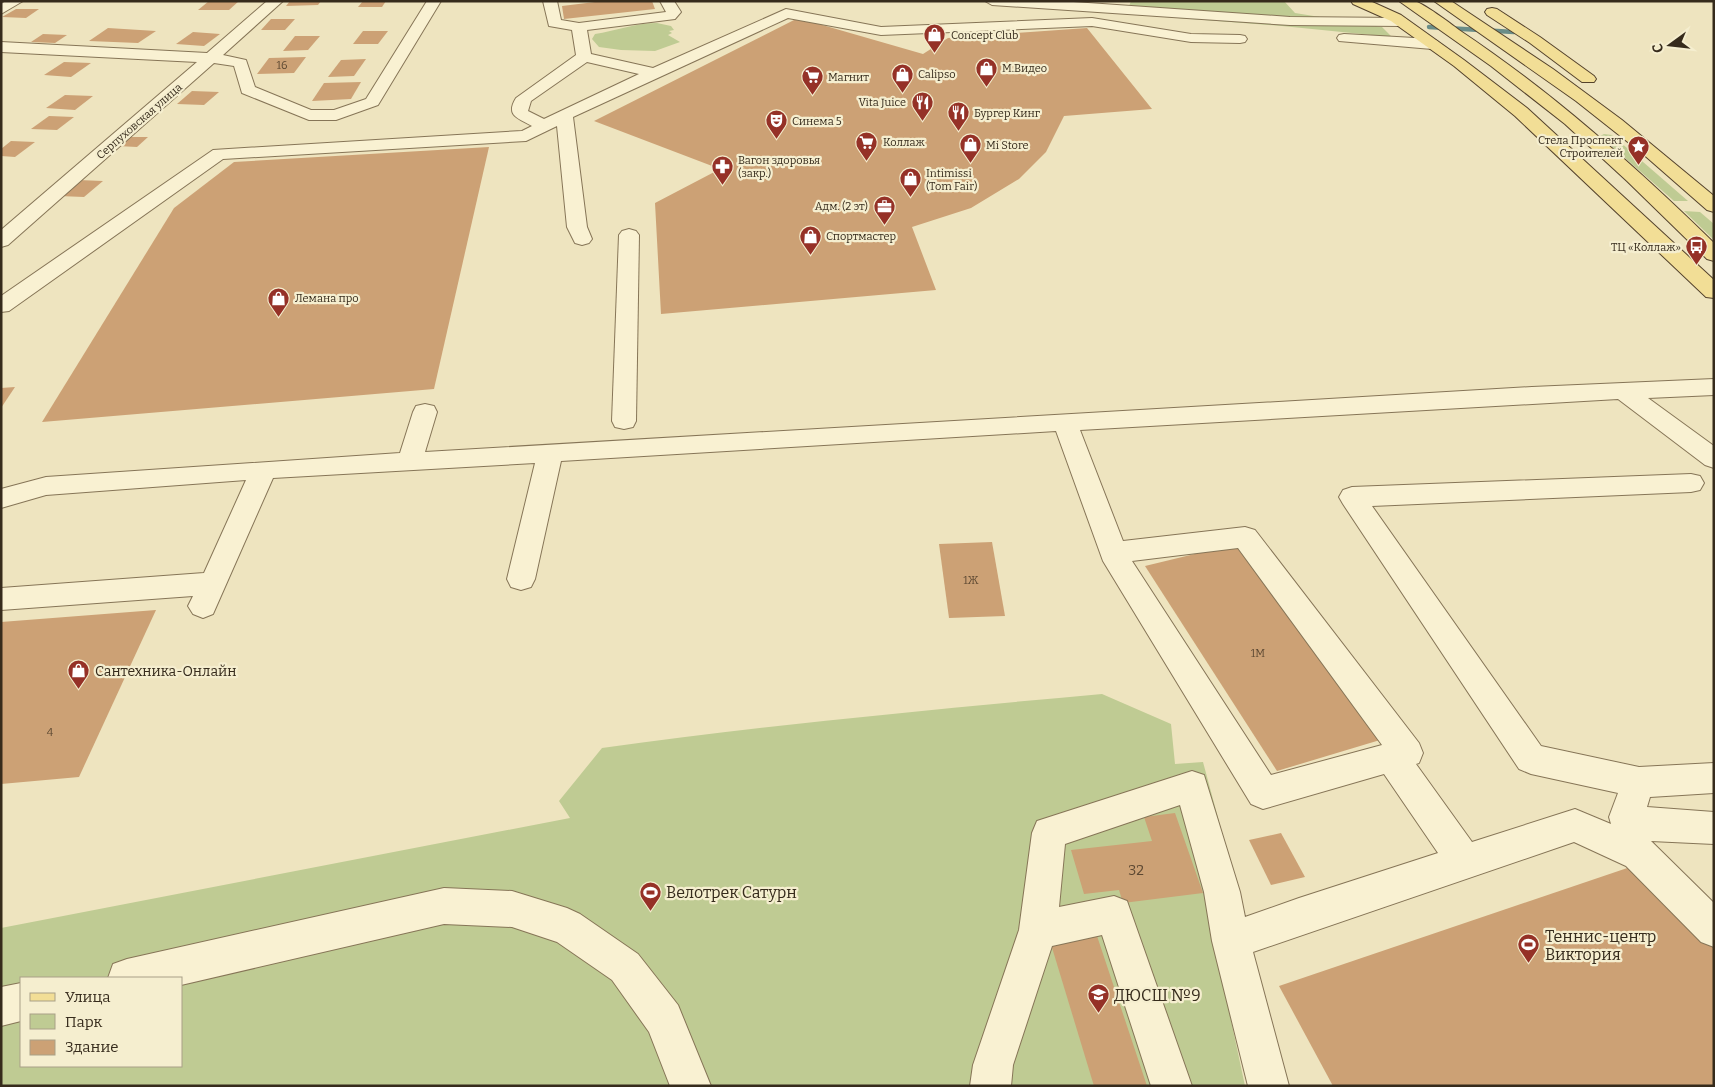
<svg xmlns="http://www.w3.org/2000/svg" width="1715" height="1087" viewBox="0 0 1715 1087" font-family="Bitter,serif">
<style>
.green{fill:#bfcb93;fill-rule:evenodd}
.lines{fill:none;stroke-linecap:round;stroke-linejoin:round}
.stream{stroke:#6a8d88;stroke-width:4.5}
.building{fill:#cca175}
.minor-casing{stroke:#867557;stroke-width:2}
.major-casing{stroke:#54422c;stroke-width:2}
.minor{fill:#f9f1d2;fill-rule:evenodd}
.major{fill:#f2de96;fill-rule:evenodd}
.labels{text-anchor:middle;stroke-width:4.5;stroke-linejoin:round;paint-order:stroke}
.far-poi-label{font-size:11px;fill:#362b1c;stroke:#f5eecf;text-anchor:start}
.number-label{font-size:11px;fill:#5c4832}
.far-street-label{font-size:11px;fill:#362b1c;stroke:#f5eecf}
.poi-label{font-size:14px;fill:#362b1c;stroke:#f5eecf;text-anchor:start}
.near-number-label{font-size:14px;fill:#5c4832}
.near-poi-label{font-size:16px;fill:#362b1c;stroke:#f5eecf;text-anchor:start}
</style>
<rect width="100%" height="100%" fill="#eee4bf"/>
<!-- green -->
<g class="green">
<polygon points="1131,1 1284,1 1295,13 1382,27 1392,37 1282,26 1126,14"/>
<path d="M657,23L671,26L674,30L669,31L672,33L668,35L680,42L655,51L621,50L599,47L592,39L595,34C615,31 635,23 657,23Z"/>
<polygon points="1604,134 1612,135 1688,201 1674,201 1600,136"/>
<polygon points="1684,211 1700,212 1714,224 1714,240"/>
<path d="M1102,694L1171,724L1175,764L1203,762L1238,892L1204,893L1245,1086H1V928L570,818L559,801L602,748C768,725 935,709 1102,694ZM21,978H181V1066H21Z"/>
</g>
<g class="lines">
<!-- stream -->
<polyline class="stream" points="1429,27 1514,32"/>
</g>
<!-- building -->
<g class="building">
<polygon points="209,1 239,1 229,10 198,10"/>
<polygon points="290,1 321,1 318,5 286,6"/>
<polygon points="363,1 386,1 382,7 358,7"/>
<polygon points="603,1 652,1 655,9 564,19 562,6"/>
<polygon points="16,9 39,9 26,18 2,17"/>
<polygon points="798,18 923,54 948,38 1087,28 1152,109 1064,116 1046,152 1019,179 971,208 912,227 936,290 661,314 655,203 720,169 594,121"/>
<polygon points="271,19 295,19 285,30 261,30"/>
<polygon points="108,28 156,31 138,43 89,41"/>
<polygon points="363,31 388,31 378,44 353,44"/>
<polygon points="193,32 220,34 204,46 176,44"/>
<polygon points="43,34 67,35 55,43 31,42"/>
<polygon points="295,36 320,36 308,50 283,51"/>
<polygon points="306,57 294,73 257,74 269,58"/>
<polygon points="366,59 354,76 328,77 341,60"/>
<polygon points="64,62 91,63 71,77 44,75"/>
<polygon points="361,82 351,99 312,101 324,83"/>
<polygon points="192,91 219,92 204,105 177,104"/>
<polygon points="65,95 93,96 75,110 46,108"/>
<polygon points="49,116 74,117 57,130 31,129"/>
<polygon points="128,137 148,137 137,147 117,146"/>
<polygon points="11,141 35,142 15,157 1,156 1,149"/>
<polygon points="489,147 434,389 42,422 174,208 234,162"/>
<polygon points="78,180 103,181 84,197 59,196"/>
<polygon points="15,387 1,408 1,388"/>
<polygon points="992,542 1005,616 949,618 939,544"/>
<polygon points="1236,544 1380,740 1277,771 1145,566"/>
<polygon points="156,610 79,777 1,784 1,622"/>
<polygon points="1175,813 1203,893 1123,903 1119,890 1084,894 1071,850 1152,841 1144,817"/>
<polygon points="1281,833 1305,877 1271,885 1249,840"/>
<polygon points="1645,862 1714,942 1714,1086 1333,1086 1279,986"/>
<polygon points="1096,933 1147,1086 1094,1086 1050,941"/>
</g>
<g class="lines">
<defs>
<g id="minor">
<polygon points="6,1 23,1 1,14 1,4"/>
<polygon points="267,1 283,1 223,55 246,60 255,87 311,110 334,110 366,99 427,1 441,1 378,105 336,120 309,120 242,93 234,66 214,63 8,245 1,247 1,230 197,62 1,52 1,42 207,53"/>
<path d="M543,1H557L561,20L579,23L666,12L660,1H674L681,12L675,19L587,30L591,54L653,68L786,9L881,27L1092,18L1191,34L1240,35L1245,36L1247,39L1245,42L1240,43L1191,42L1092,26L881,35L788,18L573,117L587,227L592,239L589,243L582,245L575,243L567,227L557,126L526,141L223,159L9,311L1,312V296L213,150L522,131L532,126C518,118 505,116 516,98L576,55L572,30L549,26ZM587,62L639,74L544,119L528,111L531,101Z"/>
<polygon points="985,1 1059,1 1290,17 1401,18 1406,19 1408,22 1406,25 1401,26 1290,25 992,5"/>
<polygon points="1344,34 1432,39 1437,41 1440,44 1437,47 1432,49 1339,41 1337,38 1339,35"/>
<polygon points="629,229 636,231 639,235 636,421 633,427 624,429 615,427 612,421 619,235 622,231"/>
<path d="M1714,379V395L1648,398L1714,446V468L1705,465L1618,399L1080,430L1123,541L1245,527L1255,530L1419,743L1423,753L1419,763L1416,764L1472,842L1575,809L1611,824L1609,817L1618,793L1531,774L1519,769L1343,504L1339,497L1343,490L1352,487L1691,474L1700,476L1704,483L1700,490L1691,492L1372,506L1541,746L1639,767L1714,763V793L1650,797L1647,807L1714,812V844L1651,841L1714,903V947L1701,942L1626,866L1574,842L1253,952L1289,1086H1248L1212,941L1204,892L1180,805L1065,844L1059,907L1114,896L1127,901L1192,1086H1151L1102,935L1052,946L1013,1065L1011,1086H970L973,1065L1019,930L1032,833L1037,821L1192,771L1204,775L1240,892L1245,917L1299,898L1438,853L1384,774L1263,809L1251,804L1103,561L1056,431L561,461L535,579L531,587L521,590L511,587L507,579L535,463L273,478L213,614L203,618L193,614L188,606L193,596L1,610V588L204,573L246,480L46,495L1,508V489L46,477L400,453L413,412L416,406L425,404L434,406L437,412L425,452L1532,387ZM1238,548L1382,745L1271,775L1132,561Z"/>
<polygon points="444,888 512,891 567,908 580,914 638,954 678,1005 711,1086 670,1086 649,1032 612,980 557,942 512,927 444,924 181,985 181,978 108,978 113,964 127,959"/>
<polygon points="21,983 21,1021 1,1026 1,987"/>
</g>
<g id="major">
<polygon points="1351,1 1370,1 1401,15 1464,60 1527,108 1714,280 1714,298 1706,297 1515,116 1454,66 1391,21 1353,4"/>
<path d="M1399,1C1404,1 1410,0 1414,1C1423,3 1450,23 1459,30C1552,92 1634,165 1714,243V261L1707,259L1627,181L1565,124L1491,66Z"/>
<polygon points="1434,1 1451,1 1553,69 1622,120 1714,196 1714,212 1707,210 1643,154 1576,101"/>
<polygon points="1492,8 1497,9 1540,37 1594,76 1596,79 1594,82 1582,82 1530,43 1487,15 1485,12 1487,9"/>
</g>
</defs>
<!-- minor casing -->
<use href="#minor" class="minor-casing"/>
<!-- major casing -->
<use href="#major" class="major-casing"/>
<!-- minor -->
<use href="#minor" class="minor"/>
<!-- major -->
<use href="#major" class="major"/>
</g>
<!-- icons -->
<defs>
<symbol id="shop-pin" viewBox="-11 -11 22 30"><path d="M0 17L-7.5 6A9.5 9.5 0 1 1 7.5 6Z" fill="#953127" stroke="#f5eecf"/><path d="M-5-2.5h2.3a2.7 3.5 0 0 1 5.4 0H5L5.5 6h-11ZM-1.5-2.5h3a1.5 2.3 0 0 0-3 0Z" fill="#fff"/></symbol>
<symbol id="supermarket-pin" viewBox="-11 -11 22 30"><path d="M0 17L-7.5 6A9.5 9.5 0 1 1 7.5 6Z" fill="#953127" stroke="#f5eecf"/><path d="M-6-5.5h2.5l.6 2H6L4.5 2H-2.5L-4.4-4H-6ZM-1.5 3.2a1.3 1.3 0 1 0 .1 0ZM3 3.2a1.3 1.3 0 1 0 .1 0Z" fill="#fff"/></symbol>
<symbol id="restaurant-pin" viewBox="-11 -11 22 30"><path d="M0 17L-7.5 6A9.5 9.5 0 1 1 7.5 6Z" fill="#953127" stroke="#f5eecf"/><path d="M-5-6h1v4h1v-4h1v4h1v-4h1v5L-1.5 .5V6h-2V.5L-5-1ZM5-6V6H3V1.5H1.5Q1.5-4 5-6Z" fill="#fff"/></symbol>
<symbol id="theatre-pin" viewBox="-11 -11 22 30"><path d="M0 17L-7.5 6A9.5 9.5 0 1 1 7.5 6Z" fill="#953127" stroke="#f5eecf"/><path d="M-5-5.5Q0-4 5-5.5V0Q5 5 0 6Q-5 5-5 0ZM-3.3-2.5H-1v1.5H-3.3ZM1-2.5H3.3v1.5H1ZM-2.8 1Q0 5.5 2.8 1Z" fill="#fff"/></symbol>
<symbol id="sight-pin" viewBox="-11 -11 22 30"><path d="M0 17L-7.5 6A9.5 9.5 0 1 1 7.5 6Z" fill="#953127" stroke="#f5eecf"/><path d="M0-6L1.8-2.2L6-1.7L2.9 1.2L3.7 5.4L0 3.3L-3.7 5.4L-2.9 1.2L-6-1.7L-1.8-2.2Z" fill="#fff"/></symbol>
<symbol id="pharmacy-pin" viewBox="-11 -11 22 30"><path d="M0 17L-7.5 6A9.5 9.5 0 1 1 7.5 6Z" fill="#953127" stroke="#f5eecf"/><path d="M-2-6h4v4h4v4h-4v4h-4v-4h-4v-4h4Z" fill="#fff"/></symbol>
<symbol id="office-pin" viewBox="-11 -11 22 30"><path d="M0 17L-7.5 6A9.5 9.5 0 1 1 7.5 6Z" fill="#953127" stroke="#f5eecf"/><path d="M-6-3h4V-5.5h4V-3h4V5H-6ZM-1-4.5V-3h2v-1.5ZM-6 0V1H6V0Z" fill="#fff"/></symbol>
<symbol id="bus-pin" viewBox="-11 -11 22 30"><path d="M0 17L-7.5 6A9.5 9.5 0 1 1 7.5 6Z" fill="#953127" stroke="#f5eecf"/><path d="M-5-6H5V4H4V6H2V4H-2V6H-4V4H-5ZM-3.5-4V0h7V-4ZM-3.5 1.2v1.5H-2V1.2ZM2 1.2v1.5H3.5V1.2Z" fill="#fff"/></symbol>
<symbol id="stadium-pin" viewBox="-11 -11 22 30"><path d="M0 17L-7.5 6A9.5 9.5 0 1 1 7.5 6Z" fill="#953127" stroke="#f5eecf"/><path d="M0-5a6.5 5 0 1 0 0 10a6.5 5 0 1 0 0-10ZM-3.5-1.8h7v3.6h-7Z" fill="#fff"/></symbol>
<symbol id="school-pin" viewBox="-11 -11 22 30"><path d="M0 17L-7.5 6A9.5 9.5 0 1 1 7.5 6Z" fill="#953127" stroke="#f5eecf"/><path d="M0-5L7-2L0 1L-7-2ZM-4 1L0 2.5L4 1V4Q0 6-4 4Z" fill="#fff"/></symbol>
</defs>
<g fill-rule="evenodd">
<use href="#shop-pin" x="922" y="22" width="25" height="34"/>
<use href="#shop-pin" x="974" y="56" width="25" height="34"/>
<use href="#shop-pin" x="890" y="62" width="25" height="34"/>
<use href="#supermarket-pin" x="800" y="64" width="25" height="34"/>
<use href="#restaurant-pin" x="910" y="90" width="25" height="34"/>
<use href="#restaurant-pin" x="946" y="100" width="25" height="34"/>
<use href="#theatre-pin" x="764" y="108" width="25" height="34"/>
<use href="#supermarket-pin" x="854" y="130" width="25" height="34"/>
<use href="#shop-pin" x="958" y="132" width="25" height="34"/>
<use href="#sight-pin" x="1626" y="134" width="25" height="34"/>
<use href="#pharmacy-pin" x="710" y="154" width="25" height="34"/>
<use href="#shop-pin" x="898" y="166" width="25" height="34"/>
<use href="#office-pin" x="872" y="194" width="25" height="34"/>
<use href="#shop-pin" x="798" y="224" width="25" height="34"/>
<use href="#bus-pin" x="1684" y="234" width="25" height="34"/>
<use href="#shop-pin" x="266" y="286" width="25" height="34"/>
<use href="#shop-pin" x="66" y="658" width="25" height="34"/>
<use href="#stadium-pin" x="638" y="880" width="25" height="34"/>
<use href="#stadium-pin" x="1516" y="932" width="25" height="34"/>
<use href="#school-pin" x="1086" y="982" width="25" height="34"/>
</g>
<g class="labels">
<!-- far-poi labels -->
<g class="far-poi-label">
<text x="951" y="39">Concept Club</text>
<text x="1002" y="72">М.Видео</text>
<text x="918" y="78">Calipso</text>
<text x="828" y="81">Магнит</text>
<text x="906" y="106" text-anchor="end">Vita Juice</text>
<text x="974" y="117">Бургер Кинг</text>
<text x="792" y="125">Синема 5</text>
<text x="1623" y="144" text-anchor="end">Стела Проспект<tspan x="1623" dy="13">Строителей</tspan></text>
<text x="883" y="146">Коллаж</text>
<text x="986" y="149">Mi Store</text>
<text x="738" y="164">Вагон здоровья<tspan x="738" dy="13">(закр.)</tspan></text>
<text x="926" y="177">Intimissi<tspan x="926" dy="13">(Tom Fair)</tspan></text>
<text x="868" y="210" text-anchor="end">Адм. (2 эт)</text>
<text x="826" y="240">Спортмастер</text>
<text x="1681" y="251" text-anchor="end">ТЦ «Коллаж»</text>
<text x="295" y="302">Лемана про</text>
</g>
<!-- number labels -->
<g class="number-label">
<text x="282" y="69">16</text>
<text x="971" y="584">1Ж</text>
<text x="1258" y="657">1М</text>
<text x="50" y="736">4</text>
</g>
<!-- far-street labels -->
<g class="far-street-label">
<text transform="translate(139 121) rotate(-41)" y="4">Серпуховская улица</text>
</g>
<!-- poi labels -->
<g class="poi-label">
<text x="95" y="676">Сантехника-Онлайн</text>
</g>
<!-- near-number labels -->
<g class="near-number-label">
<text x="1136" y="875">32</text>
</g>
<!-- near-poi labels -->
<g class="near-poi-label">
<text x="666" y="898">Велотрек Сатурн</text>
<text x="1545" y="942">Теннис-центр<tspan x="1545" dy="18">Виктория</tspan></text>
<text x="1114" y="1001">ДЮСШ №9</text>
</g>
</g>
<!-- border -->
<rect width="1715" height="1087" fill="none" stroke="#362b1c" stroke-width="5"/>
<!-- legend -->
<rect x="20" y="977" width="162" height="90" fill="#f5eecf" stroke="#a9a087"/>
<rect x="30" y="993" width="25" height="8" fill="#f2de96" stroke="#a9a087"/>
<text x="65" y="1002" font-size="15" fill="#362b1c">Улица</text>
<rect x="30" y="1014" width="25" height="15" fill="#bfcb93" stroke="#a9a087"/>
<text x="65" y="1027" font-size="15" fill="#362b1c">Парк</text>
<rect x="30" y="1040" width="25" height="15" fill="#cca175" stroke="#a9a087"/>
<text x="65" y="1052" font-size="15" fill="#362b1c">Здание</text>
<!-- north arrow -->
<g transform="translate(1670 45) rotate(255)" stroke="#f5eecf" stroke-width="4" paint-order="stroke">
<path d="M0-4L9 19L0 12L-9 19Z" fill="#362b1c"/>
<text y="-8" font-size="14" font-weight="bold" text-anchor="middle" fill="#362b1c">С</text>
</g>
</svg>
